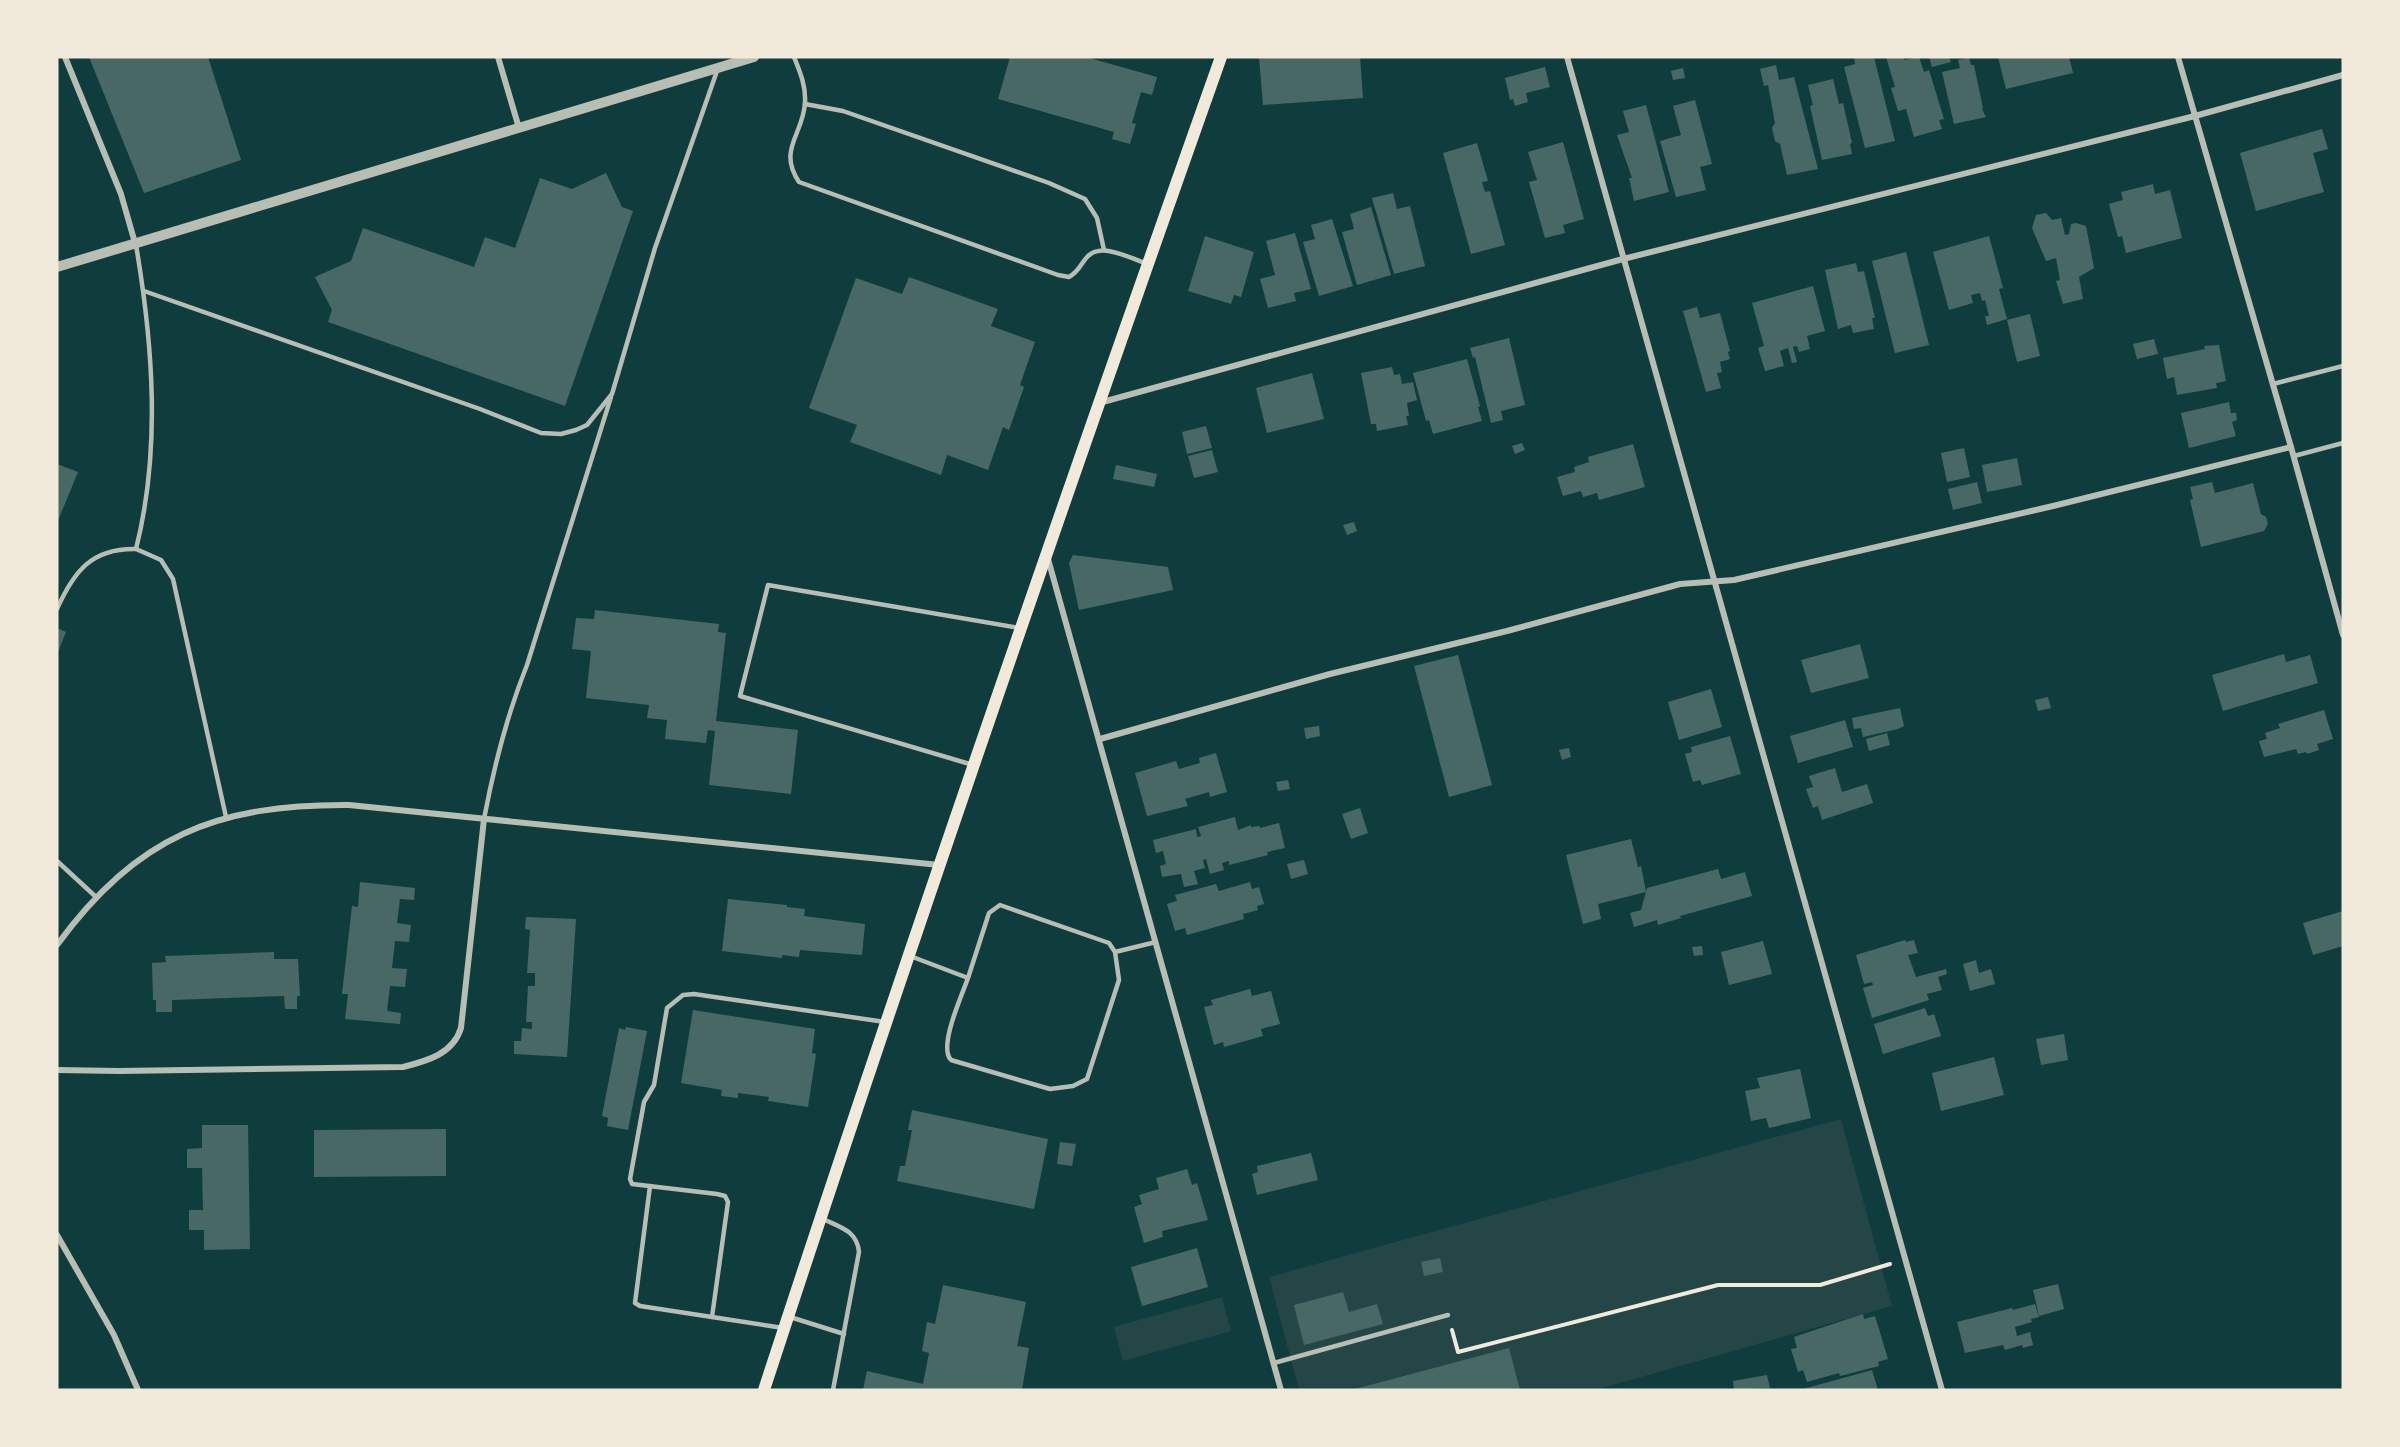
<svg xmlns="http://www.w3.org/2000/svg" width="2400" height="1447" viewBox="0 0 2400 1447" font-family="Barlow,sans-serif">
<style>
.green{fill:#244646}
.building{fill:#486865}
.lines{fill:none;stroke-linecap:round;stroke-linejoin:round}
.path{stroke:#f1e9da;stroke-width:4}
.service{stroke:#b8beb3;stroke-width:4.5}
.minor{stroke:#b8beb3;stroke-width:6}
.tertiary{stroke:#b8beb3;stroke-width:10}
.secondary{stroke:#f1e9da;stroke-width:12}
</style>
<rect width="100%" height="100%" fill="#0f3d3e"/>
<!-- green -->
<g class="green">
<polygon points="1841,1119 1892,1306 1595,1390 1299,1390 1269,1277"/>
<polygon points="1222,1297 1231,1331 1123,1361 1114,1327"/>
</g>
<!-- building -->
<g class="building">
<polygon points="89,57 208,57 241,160 144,193"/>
<polygon points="1010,57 1086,57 1157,77 1152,95 1141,92 1132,123 1136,124 1130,144 1112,139 1114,132 998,99"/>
<polygon points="1259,57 1360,57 1363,98 1263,105"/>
<polygon points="1854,57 1874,57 1895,141 1865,148 1844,67 1855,64"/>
<polygon points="1886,57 1903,57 1904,60 1919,57 1924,72 1929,70 1944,119 1939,120 1942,129 1914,137 1906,109 1898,111 1891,88 1895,87"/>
<polygon points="1929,57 1949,57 1951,62 1932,67"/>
<polygon points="1998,57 2069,57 2073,73 2006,89"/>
<polygon points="1969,58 1971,65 1974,65 1983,108 1982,109 1986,117 1954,124 1942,72 1960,68 1958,60"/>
<polygon points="1776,65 1779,80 1794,77 1818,169 1787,175 1780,144 1775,141 1772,128 1775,123 1768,85 1764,86 1760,69"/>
<polygon points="1545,67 1550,87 1526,93 1528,102 1515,106 1513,99 1510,100 1505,78"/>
<polygon points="1683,68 1685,78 1673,80 1671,71"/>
<polygon points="1833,79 1839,104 1843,103 1852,143 1850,144 1852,154 1822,160 1810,106 1813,105 1808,85"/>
<polygon points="1695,100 1712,164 1700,167 1706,190 1676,197 1660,141 1681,135 1673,106"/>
<polygon points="1646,105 1669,192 1634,201 1629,178 1632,178 1617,135 1629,132 1623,111"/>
<polygon points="2322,129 2328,149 2313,153 2324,192 2256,211 2240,153"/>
<polygon points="1563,142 1584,219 1563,225 1565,233 1545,238 1529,182 1537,180 1528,152"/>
<polygon points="1477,143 1488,181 1482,182 1485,192 1490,191 1505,245 1471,254 1443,153"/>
<polygon points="606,173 622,207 633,211 565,406 328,322 332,310 315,277 351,261 363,228 474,267 485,237 515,248 540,178 572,189"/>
<polygon points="2153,184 2155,194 2170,190 2182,238 2126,253 2122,236 2118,237 2109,204 2123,200 2121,192"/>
<polygon points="1393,193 1397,209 1410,206 1425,266 1394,274 1372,198"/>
<polygon points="1371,207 1391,275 1357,285 1342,232 1354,229 1350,214"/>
<polygon points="2046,213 2052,220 2061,218 2065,235 2069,234 2071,224 2076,223 2086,226 2094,268 2079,277 2083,299 2063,304 2056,281 2060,280 2056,258 2046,261 2032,228 2036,215"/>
<polygon points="1332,219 1353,286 1319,296 1303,242 1315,239 1311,225"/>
<polygon points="1295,233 1311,289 1294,293 1296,301 1268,308 1260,279 1275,275 1266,241"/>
<polygon points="1205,236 1254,252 1241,297 1234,295 1231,304 1188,291"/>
<polygon points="1989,236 2003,288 1999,289 2007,319 1987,325 1985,316 1989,316 1985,300 1982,301 1980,293 1971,295 1973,303 1949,310 1933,252"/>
<polygon points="1906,252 1929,345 1895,353 1872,261"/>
<polygon points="1856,263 1858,272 1864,271 1875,318 1872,318 1874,329 1853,333 1851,325 1838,329 1825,270"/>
<polygon points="909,277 998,309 991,326 1035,342 1020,385 1024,387 1009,430 1003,427 988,470 947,455 941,475 850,442 857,425 809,408 856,278 902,294"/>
<polygon points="1813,286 1825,331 1807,336 1810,349 1799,352 1797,346 1793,347 1797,362 1792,363 1788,348 1780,351 1784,366 1765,371 1758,348 1764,346 1752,303"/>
<polygon points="1697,307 1700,318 1720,313 1730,351 1728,352 1730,359 1720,362 1722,372 1717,373 1721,388 1706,392 1683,311"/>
<polygon points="2030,314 2040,356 2017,362 2007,320"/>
<polygon points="1509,338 1525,405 1501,411 1503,420 1491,423 1475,357 1473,358 1470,348"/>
<polygon points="2154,339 2158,354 2137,359 2133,344"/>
<polygon points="2219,345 2226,381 2216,383 2217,388 2177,395 2174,377 2167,379 2163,358 2205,349 2204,346"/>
<polygon points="1467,359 1480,406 1478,407 1482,421 1433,434 1429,420 1426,421 1413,373"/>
<polygon points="1392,367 1394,375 1400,374 1402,384 1413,382 1417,400 1407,403 1409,416 1406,416 1408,425 1377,431 1376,424 1371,424 1361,373"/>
<polygon points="1312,373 1324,419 1267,433 1256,388"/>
<polygon points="2229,402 2231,413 2236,413 2237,420 2232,422 2236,436 2189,448 2181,413"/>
<polygon points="1206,426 1212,448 1187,454 1182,432"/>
<polygon points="1522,443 1525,450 1515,454 1512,446"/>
<polygon points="1633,444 1645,487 1599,500 1597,493 1583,497 1581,491 1563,496 1557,477 1575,472 1574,467 1589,462 1588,457"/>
<polygon points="1964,448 1970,477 1947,482 1941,453"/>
<polygon points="1212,450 1218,472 1194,478 1188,456"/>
<polygon points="2017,458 2022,485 1987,492 1982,465"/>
<polygon points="57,464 78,472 57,523"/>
<polygon points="1116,465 1157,474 1154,487 1113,479"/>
<polygon points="1977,482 1982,503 1953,510 1948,489"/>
<polygon points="2212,482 2215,493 2253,483 2261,514 2266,517 2268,524 2264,531 2201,547 2190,500 2193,499 2190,487"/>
<polygon points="1354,522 1357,531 1347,535 1343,525"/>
<polygon points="1073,555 1168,567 1173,590 1079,610 1069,563"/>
<polygon points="595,610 719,624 718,632 726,633 716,721 798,730 791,794 709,785 715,731 708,730 706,743 665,739 667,720 647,718 649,705 586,698 591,651 572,649 576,618 594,619"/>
<polygon points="57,628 66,632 57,655"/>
<polygon points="1860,644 1869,678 1811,693 1801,660"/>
<polygon points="2284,654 2286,662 2310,655 2318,683 2223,711 2212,675"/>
<polygon points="1458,655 1492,785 1449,797 1414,666"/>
<polygon points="1711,689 1722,727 1679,740 1668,702"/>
<polygon points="2048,697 2051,708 2038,711 2035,700"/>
<polygon points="1900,708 1904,726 1898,729 1863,737 1861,728 1854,729 1852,718"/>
<polygon points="2324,710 2333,739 2317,744 2319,750 2307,754 2306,752 2298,754 2296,749 2264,757 2259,741 2267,739 2265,733 2280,728 2278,724"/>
<polygon points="1845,720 1853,747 1798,763 1790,736"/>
<polygon points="1319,726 1320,736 1306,739 1304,728"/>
<polygon points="1887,733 1890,745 1869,751 1866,739"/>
<polygon points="1730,736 1741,774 1702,785 1700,780 1693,782 1685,754 1692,752 1691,747"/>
<polygon points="1569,748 1571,757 1562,760 1559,750"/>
<polygon points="1216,753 1227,792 1210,797 1209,792 1185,799 1188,806 1147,816 1135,773 1176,761 1179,769 1200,763 1199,758"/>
<polygon points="1835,768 1842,792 1867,784 1873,803 1822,820 1818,806 1813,808 1806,789 1813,787 1809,776"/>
<polygon points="1288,780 1290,789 1278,791 1276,782"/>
<polygon points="1360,808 1368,833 1351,839 1342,814"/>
<polygon points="1235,817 1238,830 1251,825 1251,827 1260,826 1260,828 1279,823 1285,848 1267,852 1268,855 1229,865 1229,861 1222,863 1224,870 1210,874 1206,859 1203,860 1205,868 1194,871 1198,884 1184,887 1181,874 1162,877 1160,866 1166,864 1163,851 1156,853 1153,840 1196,829 1197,837 1201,836 1198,827"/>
<polygon points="1631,839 1638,867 1641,866 1646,892 1598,904 1601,919 1583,924 1566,855"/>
<polygon points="1304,860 1308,874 1291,879 1287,864"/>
<polygon points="1718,869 1721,879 1745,872 1752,896 1680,916 1681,918 1658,925 1657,920 1634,927 1630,913 1641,910 1647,888"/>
<polygon points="360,882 415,888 414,900 400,899 397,923 411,925 409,942 395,941 392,968 407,969 405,987 390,986 387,1011 401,1013 400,1024 345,1019 348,994 342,994 352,906 358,907"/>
<polygon points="1250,882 1252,889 1259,887 1264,904 1257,906 1258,910 1243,914 1244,919 1187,935 1185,928 1175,931 1167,904 1177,901 1175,895 1216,884 1219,891"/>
<polygon points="728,899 787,905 787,907 805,909 804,916 865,924 862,955 800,950 799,957 782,955 782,958 722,951"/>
<polygon points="2343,911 2343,946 2313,955 2303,923"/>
<polygon points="526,917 576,919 567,1057 514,1054 514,1041 521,1041 522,1028 532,1029 532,1022 526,1022 528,986 535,986 535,973 527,973 530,930 525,929"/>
<polygon points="1905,940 1906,942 1914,940 1918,953 1908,955 1916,977 1946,969 1947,974 1938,977 1942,990 1927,994 1929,1000 1872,1018 1863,988 1873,985 1872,982 1864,984 1856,955"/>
<polygon points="1763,941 1772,974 1729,985 1721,952"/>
<polygon points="1702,946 1703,955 1694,956 1692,947"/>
<polygon points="274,952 274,959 298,959 300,996 297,996 297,1009 285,1009 284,996 172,1000 172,1012 156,1012 156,1000 153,1000 152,963 166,962 165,956"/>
<polygon points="1976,960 1979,973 1991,969 1995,984 1970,991 1963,964"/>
<polygon points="1250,989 1252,996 1271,991 1280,1024 1261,1029 1263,1036 1224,1047 1223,1042 1214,1045 1204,1007 1213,1005 1211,1000"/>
<polygon points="1925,1008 1928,1016 1934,1014 1941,1036 1883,1054 1874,1024"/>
<polygon points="693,1010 815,1029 812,1053 816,1054 808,1107 768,1101 769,1097 738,1093 738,1098 721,1096 722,1090 681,1083"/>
<polygon points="626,1027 647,1031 628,1130 607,1126 608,1118 602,1116 619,1028 625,1030"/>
<polygon points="2064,1034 2068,1060 2041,1065 2036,1039"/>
<polygon points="1994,1057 2004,1095 1941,1111 1932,1073"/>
<polygon points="1800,1069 1811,1118 1769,1128 1766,1118 1751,1121 1745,1091 1760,1088 1757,1078"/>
<polygon points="912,1110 1048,1139 1034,1209 897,1181 900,1166 905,1166 912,1130 908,1130"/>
<polygon points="202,1125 248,1125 250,1249 204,1250 204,1230 189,1230 189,1210 203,1210 202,1168 187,1168 187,1149 202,1148"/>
<polygon points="446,1129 446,1176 314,1177 314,1130"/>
<polygon points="1060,1142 1076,1144 1072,1166 1057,1164"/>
<polygon points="1311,1153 1318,1180 1257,1195 1252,1174 1258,1172 1257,1166"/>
<polygon points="1187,1169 1192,1185 1197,1183 1208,1220 1162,1231 1163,1237 1144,1243 1134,1207 1142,1204 1139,1195 1159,1189 1156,1178"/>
<polygon points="1197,1248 1208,1287 1142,1306 1131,1267"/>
<polygon points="1440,1258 1443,1272 1424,1276 1421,1262"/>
<polygon points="2058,1284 2064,1309 2039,1316 2033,1290"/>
<polygon points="943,1285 1026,1302 1017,1346 1029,1348 1022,1390 863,1390 867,1371 923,1384 929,1353 922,1351 927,1322 935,1324"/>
<polygon points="1343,1292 1349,1312 1377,1304 1383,1324 1304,1345 1294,1305"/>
<polygon points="2035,1304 2039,1317 2031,1319 2032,1322 2015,1327 2017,1336 2030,1332 2033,1345 2023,1348 2022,1345 2005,1350 2003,1345 1965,1353 1957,1322 2012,1308 2013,1310"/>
<polygon points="1863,1314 1864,1319 1875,1316 1888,1359 1878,1362 1879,1366 1840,1376 1839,1373 1807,1382 1803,1370 1798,1372 1791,1349 1797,1348 1794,1337"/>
<polygon points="1509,1348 1520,1390 1355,1390 1355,1389"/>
<polygon points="1872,1370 1878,1390 1803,1390 1803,1389"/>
<polygon points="1767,1375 1770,1388 1734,1390 1733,1381"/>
</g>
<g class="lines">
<!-- path -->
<polyline class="path" points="1452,1330 1458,1352 1718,1285 1820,1285 1890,1264"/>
<!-- service -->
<g class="service">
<path d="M794,57C800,72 806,86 805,102C804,134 777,149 799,182L1058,275L1069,277C1080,271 1080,264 1088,256C1103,242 1131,259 1148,264"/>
<polyline points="805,104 843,111 1049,183 1085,199 1097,218 1104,250"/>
<polyline points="144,291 480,409 541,433 561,434 576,430 587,425 612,394 655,248 717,71"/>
<polyline points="2273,384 2343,366"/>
<polyline points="2294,456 2343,443"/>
<polyline points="136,549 161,560 173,579 226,817"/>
<path d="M57,609C74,571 92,548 136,549C161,450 153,345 136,245"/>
<polyline points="973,765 740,696 768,585 1019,628"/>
<path d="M484,819C494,766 507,715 527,665L611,397"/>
<polyline points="57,861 96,897"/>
<polyline points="1115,952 1156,942"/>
<path d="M910,956L968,978L989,913L1000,905L1109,943L1115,952L1119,980L1087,1079L1073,1086L1050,1089L951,1060C938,1047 962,995 968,978"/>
<polyline points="650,1186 635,1303 640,1306 712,1317 728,1202 725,1196 717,1194 632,1184 630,1179 644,1102 654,1085 667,1008 683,995 694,994 885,1022"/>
<path d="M821,1218C839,1227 857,1230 859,1252L833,1390"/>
<polyline points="712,1317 783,1328"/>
<polyline points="790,1317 844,1334"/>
<polyline points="1274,1363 1448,1315"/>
</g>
<!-- minor -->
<g class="minor">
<polyline points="65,57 121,194 135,243"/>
<polyline points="498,57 519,128"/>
<polyline points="1567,57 1942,1390"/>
<polyline points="2178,57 2291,447 2343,635"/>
<polyline points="1099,403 1623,259 2195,116 2343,75"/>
<polyline points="1048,559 1281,1390"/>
<polyline points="1100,739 1330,674 1507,631 1680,584 1734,580 2053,506 2291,447"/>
<path d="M57,945C137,836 217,804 349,805L939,865"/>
<path d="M57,1070L119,1071L403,1067C427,1061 453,1054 461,1028L484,819"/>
<polyline points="57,1235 114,1335 138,1390"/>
</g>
<!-- tertiary -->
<polyline class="tertiary" points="57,267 754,57"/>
<!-- secondary -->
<path class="secondary" d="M764,1390C910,943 1064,500 1221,57"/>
</g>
<!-- border -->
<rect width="2400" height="1447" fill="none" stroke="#f1e9da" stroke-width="117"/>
</svg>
